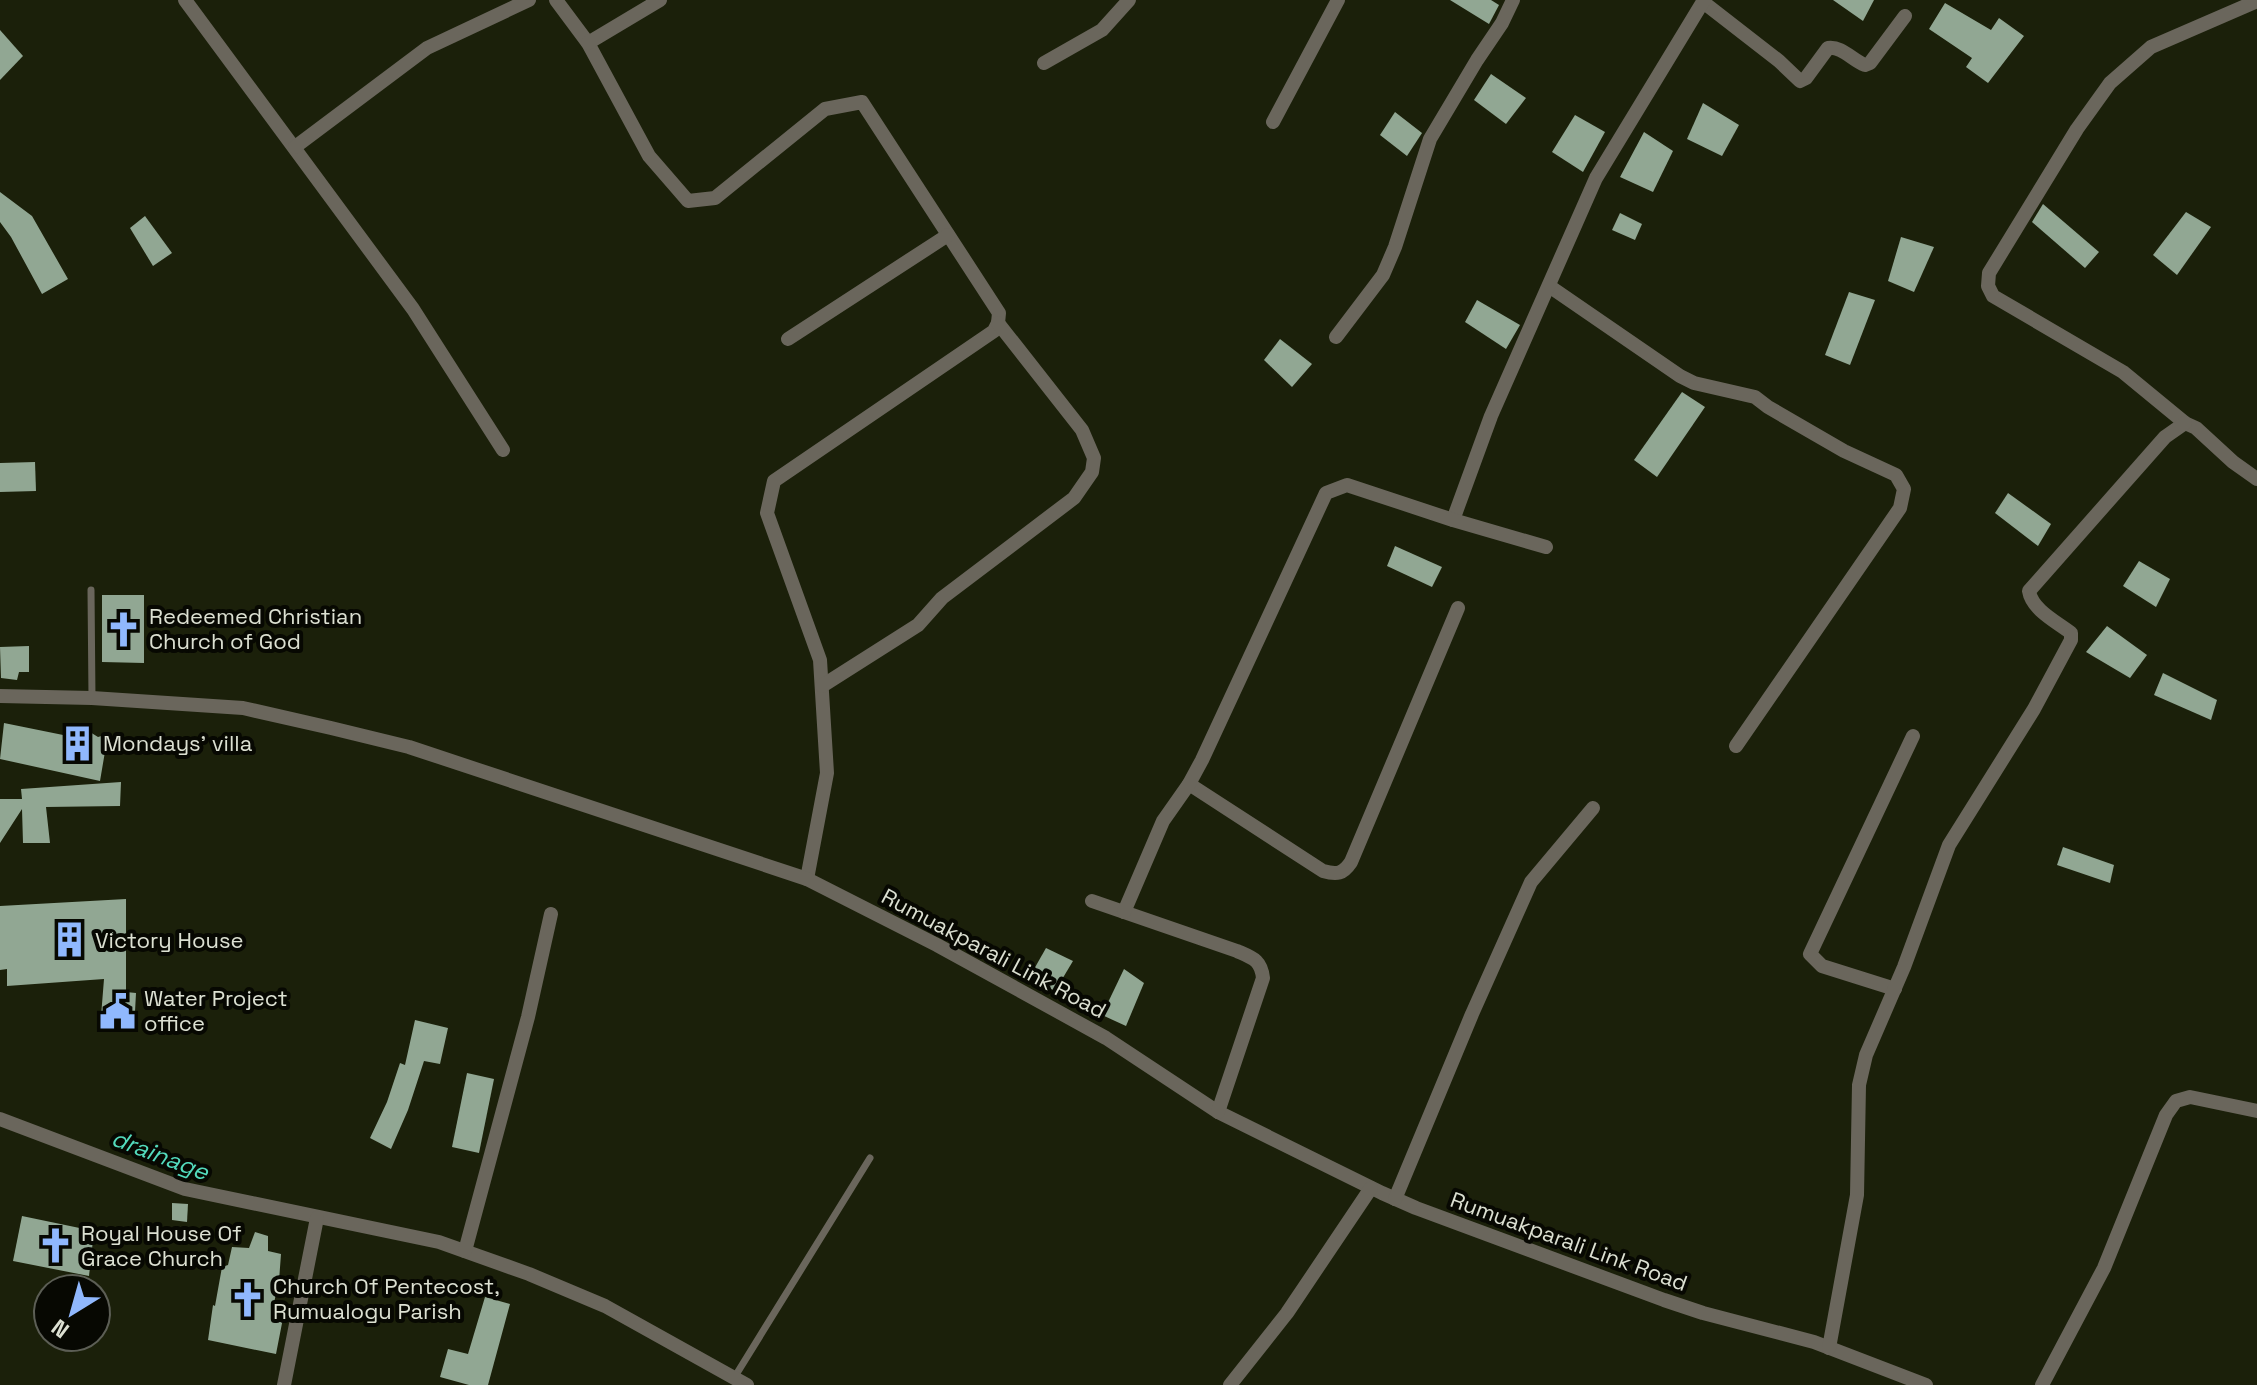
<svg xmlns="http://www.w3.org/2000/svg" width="2257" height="1385" viewBox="0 0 2257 1385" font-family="'Space Grotesk',sans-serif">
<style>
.building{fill:#91a793}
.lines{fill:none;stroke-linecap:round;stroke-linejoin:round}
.lane{stroke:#6a665c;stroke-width:7}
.street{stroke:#6a665c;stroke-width:14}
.labels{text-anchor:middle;stroke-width:8;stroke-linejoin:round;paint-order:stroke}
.poi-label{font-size:22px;fill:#dce0d2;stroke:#070802;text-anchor:start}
.street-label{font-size:22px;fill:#dce0d2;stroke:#070802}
.water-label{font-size:24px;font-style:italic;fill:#53dabd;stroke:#070802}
</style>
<rect width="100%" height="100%" fill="#1b200a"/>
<!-- building -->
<g class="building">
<polygon points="1450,0 1491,0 1499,5 1489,24"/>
<polygon points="1833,0 1874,0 1863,21"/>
<polygon points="1945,3 1991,30 1999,18 2024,36 1988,83 1966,67 1972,58 1929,29"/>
<polygon points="0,30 23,56 0,80"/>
<polygon points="1491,74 1526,98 1506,124 1474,100"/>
<polygon points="1703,103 1739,125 1722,156 1687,139"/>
<polygon points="1395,112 1422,133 1407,156 1380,135"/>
<polygon points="1575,115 1605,132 1583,172 1552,152"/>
<polygon points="1644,132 1673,151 1653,192 1620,177"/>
<polygon points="0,192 32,216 68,279 42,294 11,237 0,222"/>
<polygon points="2043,204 2099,252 2085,268 2032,222"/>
<polygon points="2186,212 2211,227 2177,275 2153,255"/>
<polygon points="1620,213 1642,224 1635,240 1612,230"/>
<polygon points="145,216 172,253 153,266 130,228"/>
<polygon points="1901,237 1934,247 1914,292 1888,281"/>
<polygon points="1849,292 1875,300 1850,365 1825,355"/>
<polygon points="1477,300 1520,325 1506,349 1465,322"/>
<polygon points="1280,339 1312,364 1292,387 1264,360"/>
<polygon points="1682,392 1705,407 1657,477 1634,460"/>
<polygon points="35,462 36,491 0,492 0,463"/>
<polygon points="2008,493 2051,524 2038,546 1995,513"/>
<polygon points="1395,546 1442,567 1432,587 1387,566"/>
<polygon points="2139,561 2170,579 2156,607 2123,586"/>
<polygon points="102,595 144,595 144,663 102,662"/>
<polygon points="2107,626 2147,655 2130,678 2086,652"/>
<polygon points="29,646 29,672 19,672 17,680 1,678 0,647"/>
<polygon points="2163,673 2217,700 2211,720 2154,695"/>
<polygon points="4,723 73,737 74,734 89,737 90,732 98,737 108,734 100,781 0,759"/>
<polygon points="121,782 120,806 46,807 50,843 23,843 22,809 0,843 0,799 22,799 21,789"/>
<polygon points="2063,847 2114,865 2110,883 2057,865"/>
<polygon points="126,899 126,992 136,993 134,1031 100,1029 104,979 7,986 7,969 0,970 0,906"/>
<polygon points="1046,948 1073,961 1055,991 1029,978"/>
<polygon points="1124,969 1144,983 1126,1026 1102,1015"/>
<polygon points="415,1020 448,1028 440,1064 424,1061 408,1110 391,1149 370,1138 387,1102 400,1063 405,1065"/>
<polygon points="467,1073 494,1079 479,1153 452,1147"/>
<polygon points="172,1203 188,1204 187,1222 172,1220"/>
<polygon points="22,1216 94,1231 89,1276 13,1261"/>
<polygon points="255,1232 268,1236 268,1251 281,1254 279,1281 273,1307 284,1313 276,1354 208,1340 213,1305 215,1306 222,1267 228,1265 232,1247 249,1248"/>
<polygon points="485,1297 510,1304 488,1385 469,1385 440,1377 448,1349 468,1354"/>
</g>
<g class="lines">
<!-- lane -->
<g class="lane">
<polyline points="91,590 92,698"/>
<polyline points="734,1378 870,1158"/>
</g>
<!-- street -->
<g class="street">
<polyline points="185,0 413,309 503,450"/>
<polyline points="556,0 588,43 649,156 688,201 715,198 825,109 862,102 999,313 998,323 994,331 774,481 767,513 820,660 827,773 807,879"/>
<polyline points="2257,1 2151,47 2110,83 2077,129 1989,273 1988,286 1993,296 2123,372 2185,423 2196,428 2233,462 2257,479"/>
<path d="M1703,2L1779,61L1800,81L1806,78L1828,48C1842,46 1852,60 1865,65L1870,63L1905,16"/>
<polyline points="588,43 660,0"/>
<polyline points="1044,63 1102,30 1129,0"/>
<polyline points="1273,122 1338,0"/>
<polyline points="295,147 427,48 529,0"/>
<polyline points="1549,286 1680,376 1694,383 1755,397 1768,407 1844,451 1896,475 1904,489 1900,508 1736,746"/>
<polyline points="1336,337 1383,275 1395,247 1430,139 1477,60 1502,23 1513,0"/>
<polyline points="788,339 948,235"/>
<polyline points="1453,520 1491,416 1596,178 1704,0"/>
<polyline points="822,686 918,625 942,598 1074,498 1092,472 1094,458 1082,430 998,323"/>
<polyline points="0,696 92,698 243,708 331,728 409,747 807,879 937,945 1106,1038 1218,1112 1382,1193 1416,1208 1664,1300 1703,1313 1814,1342 1926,1385"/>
<path d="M1189,784L1323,871C1337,875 1343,874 1351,862L1458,608"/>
<path d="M1092,901L1237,951C1253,958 1261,960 1263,978L1218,1112"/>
<polyline points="1124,912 1163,821 1189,784 1202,760 1326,493 1347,485 1453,520 1546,547"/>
<polyline points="1895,989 1822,966 1810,954 1913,736"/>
<polyline points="0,1119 185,1189 439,1242 529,1274 605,1306 747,1385"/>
<polyline points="1395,1199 1472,1014 1531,882 1593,808"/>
<polyline points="465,1251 528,1017 551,914"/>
<path d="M1829,1348L1857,1195L1859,1085L1866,1055L1904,967L1949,845L2034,709L2071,640V633C2057,622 2032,610 2029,591L2165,437L2185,423"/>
<polyline points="284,1385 317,1218"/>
<polyline points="1230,1385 1287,1313 1371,1188"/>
<polyline points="2042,1385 2104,1268 2166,1115 2176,1101 2190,1097 2257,1111"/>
</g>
</g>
<!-- icons -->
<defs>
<symbol id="church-bare" viewBox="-9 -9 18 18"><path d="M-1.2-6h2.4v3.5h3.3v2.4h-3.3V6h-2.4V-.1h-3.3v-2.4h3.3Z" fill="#90b8fd" stroke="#070802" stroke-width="2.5" paint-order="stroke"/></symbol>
<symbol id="building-bare" viewBox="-9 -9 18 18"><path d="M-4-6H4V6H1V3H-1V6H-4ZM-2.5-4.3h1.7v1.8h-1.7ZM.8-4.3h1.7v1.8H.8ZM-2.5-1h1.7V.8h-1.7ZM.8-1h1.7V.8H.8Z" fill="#90b8fd" stroke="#070802" stroke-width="2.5" paint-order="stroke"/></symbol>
<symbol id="civic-bare" viewBox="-9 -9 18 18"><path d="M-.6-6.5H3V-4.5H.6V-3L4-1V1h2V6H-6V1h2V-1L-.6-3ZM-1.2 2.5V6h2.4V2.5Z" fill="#90b8fd" stroke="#070802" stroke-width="2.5" paint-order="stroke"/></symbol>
</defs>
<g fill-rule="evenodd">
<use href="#church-bare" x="98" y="604" width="51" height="51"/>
<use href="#building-bare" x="52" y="718" width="51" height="51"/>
<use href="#building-bare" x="44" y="914" width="51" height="51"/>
<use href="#civic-bare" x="92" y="986" width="51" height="51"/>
<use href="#church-bare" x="30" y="1220" width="51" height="51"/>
<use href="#church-bare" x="222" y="1274" width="51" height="51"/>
</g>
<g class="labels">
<!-- poi labels -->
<g class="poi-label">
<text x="149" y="624">Redeemed Christian<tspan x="149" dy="25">Church of God</tspan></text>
<text x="103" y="751">Mondays' villa</text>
<text x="95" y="948">Victory House</text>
<text x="144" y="1006">Water Project<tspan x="144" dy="25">office</tspan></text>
<text x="81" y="1241">Royal House Of<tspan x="81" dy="25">Grace Church</tspan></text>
<text x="273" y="1294">Church Of Pentecost,<tspan x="273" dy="25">Rumualogu Parish</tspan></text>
</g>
<!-- street labels -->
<g class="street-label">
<text transform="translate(994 953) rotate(28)" y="8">Rumuakparali Link Road</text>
<text transform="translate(1569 1241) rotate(20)" y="8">Rumuakparali Link Road</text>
</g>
<!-- water labels -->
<g class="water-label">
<text transform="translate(160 1155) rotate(21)" y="8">drainage</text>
</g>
</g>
<!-- north arrow -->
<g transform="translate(72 1313) rotate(217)"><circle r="38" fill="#070802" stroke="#5c5e55" stroke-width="2"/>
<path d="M0-6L14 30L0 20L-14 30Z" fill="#90b8fd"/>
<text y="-12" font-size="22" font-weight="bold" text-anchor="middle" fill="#dce0d2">N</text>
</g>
</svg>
